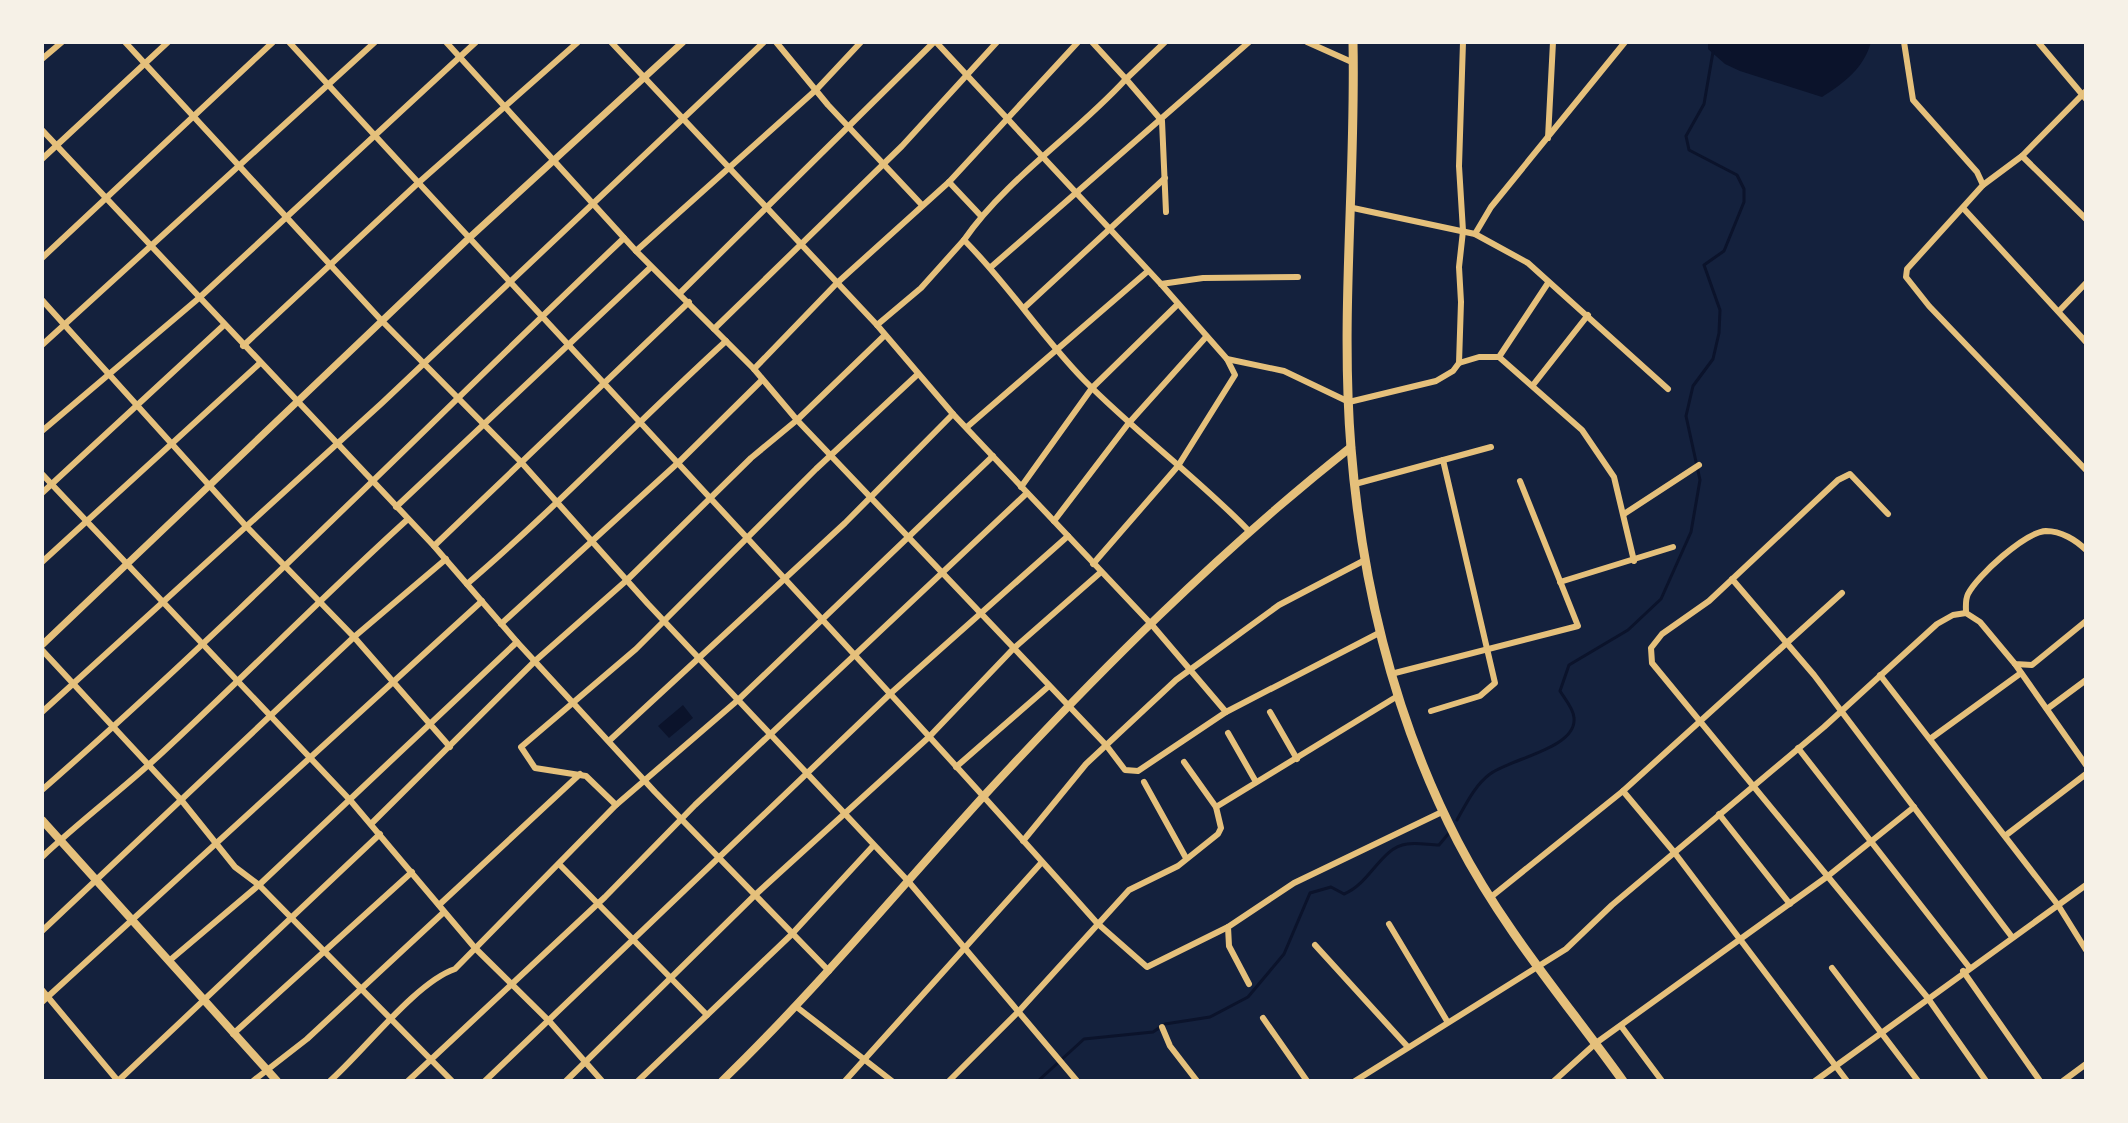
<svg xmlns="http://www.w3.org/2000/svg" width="2128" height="1123" viewBox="0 0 2128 1123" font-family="'PT Sans',sans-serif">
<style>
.water{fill:#0b132b}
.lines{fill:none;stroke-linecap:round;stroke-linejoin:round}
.stream{stroke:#0b132b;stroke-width:3}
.minor{stroke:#e5c07b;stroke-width:6}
.tertiary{stroke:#e5c07b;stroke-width:7}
.secondary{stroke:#e5c07b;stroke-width:8}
.trunk{stroke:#e5c07b;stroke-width:9}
</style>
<rect width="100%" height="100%" fill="#14213d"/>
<!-- water -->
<g class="water">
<path d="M1708,42H1871C1864,68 1844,83 1822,97L1740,71L1725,64L1708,49Z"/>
<polygon points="683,705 693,718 669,738 658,726"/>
</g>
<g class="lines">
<!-- stream -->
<g class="stream">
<path d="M1457,820C1466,804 1475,785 1490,774C1512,758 1577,748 1574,718C1574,709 1565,699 1560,691L1569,665L1628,630L1661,599L1691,532L1700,480L1686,416L1693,386L1713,359L1719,333L1720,310L1704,265L1724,251L1744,202V189L1737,175L1689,150L1686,136L1704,104L1713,52"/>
<path d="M1038,1081L1084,1039L1153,1032L1165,1024L1210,1017L1248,997L1284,954L1310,893L1331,887L1344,894C1370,884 1381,847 1407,844C1417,842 1429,845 1439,845L1449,833"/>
</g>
<!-- minor -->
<g class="minor">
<polyline points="125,42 382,321 521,462 648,604 908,881 1077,1081"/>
<path d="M289,42C558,336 832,625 1097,923L1147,967L1228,927"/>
<polyline points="446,42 636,251 754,369 797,420 1106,745 1125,770 1138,771 1226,712 1379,633"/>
<polyline points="611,42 877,325 953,414 1152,625 1226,712"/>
<polyline points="776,42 828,105 921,204"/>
<polyline points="936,42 1161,284 1227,359 1235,375 1178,466 1093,564"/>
<polyline points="1165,42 1126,79 1162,121 1166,212"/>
<polyline points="1307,42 1354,63"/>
<polyline points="1904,42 1913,100 1977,172 1983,185 1907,269 1906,277 1929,306 2086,470"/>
<polyline points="2038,42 2086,99"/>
<polyline points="42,59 62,42"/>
<polyline points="42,130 434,546 517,642 655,792 829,971"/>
<polyline points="1548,138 1553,42"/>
<polyline points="2022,156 2086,219"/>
<polyline points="42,159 168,42"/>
<polyline points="949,182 981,216"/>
<polyline points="1983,185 2022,156 2086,91"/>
<polyline points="1353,208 1475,234 1528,263 1668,389"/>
<polyline points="1964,209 2086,342"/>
<polyline points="1475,234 1491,207 1625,42"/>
<path d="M964,240C1007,178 1075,135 1126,79L1092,42"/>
<polyline points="636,251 817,89 861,42"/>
<polyline points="42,258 273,42"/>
<polyline points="991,267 1249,42"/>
<polyline points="1161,284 1203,278 1298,277"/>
<polyline points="680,293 934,42"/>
<polyline points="42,300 245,525 354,637 450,747"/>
<polyline points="1025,307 1165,178"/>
<polyline points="2059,311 2086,283"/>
<path d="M877,325L921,288L964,240C1008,284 1041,336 1084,380C1136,433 1197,477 1248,530"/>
<polyline points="714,329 902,146 997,42"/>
<polyline points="42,345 375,42"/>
<polyline points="243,346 417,184 578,42"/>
<polyline points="1499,357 1548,283"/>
<polyline points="1227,359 1284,371 1349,402 1436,381 1453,371 1459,363 1461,302 1459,267 1463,231 1459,166 1463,42"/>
<polyline points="1459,363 1479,357 1499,357 1582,430 1614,477 1634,561"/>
<polyline points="754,369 837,283 949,182 1078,42"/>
<polyline points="1533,385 1588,315"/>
<polyline points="967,427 1148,271"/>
<polyline points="42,431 199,298 476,42"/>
<polyline points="42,474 350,800 475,948 550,1022 602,1081"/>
<polyline points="1355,484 1491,447"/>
<polyline points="1021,487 1092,388 1178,304"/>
<polyline points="42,493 224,325"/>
<polyline points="396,507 651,267"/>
<polyline points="1624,514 1699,465"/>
<polyline points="1888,514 1850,474 1838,480 1709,601 1662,634 1651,648 1652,663 1927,997 1986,1081"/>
<polyline points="1054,521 1128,424 1206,337"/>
<polyline points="434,546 689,302"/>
<polyline points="42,562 259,364"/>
<polyline points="1732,579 1814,675 2012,937"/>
<polyline points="1560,582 1673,547"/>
<path d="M467,584C557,507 638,421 726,341"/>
<path d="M1966,613C1966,606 1965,600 1968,594C1977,576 2025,532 2046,531C2061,531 2076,540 2086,550"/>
<polyline points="501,624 680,461 761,381"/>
<polyline points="42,650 182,801 235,867 259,885 452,1081"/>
<polyline points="2015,664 2086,765"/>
<polyline points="1391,674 1578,626 1520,481"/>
<polyline points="1880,675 2058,905 2086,950"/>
<polyline points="2047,709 2086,680"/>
<polyline points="1431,711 1480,696 1495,683 1443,460"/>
<polyline points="42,712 382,403 764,42"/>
<polyline points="1270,712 1297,759"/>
<polyline points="1228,733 1256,782"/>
<polyline points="1930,739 2021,673"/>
<polyline points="610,740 845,523 953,414"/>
<polyline points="1798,748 1969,967"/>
<polyline points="956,767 1049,686"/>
<polyline points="1144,782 1186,858"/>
<path d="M42,790C243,614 430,422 624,238"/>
<polyline points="1623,791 1674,852 1847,1081"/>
<polyline points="616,805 586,776 535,768 521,747 636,649 816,469 918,374"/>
<polyline points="1216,807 1396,697"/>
<polyline points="1719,814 1790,904"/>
<polyline points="371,824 535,661 627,580 751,458 797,420 885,335"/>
<polyline points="2005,836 2086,774"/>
<polyline points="1023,841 1086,764 1176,680 1279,605 1365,560"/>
<path d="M42,857C82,819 126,787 166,749C248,673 325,594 408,519"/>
<polyline points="560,865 707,1015"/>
<polyline points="1491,897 1623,791 1842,593"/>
<polyline points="439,905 580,774"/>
<polyline points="1389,924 1447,1021"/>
<polyline points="42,931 354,637 446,559"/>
<polyline points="1315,945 1407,1046"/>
<polyline points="169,961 259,885 517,642"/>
<polyline points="1832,968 1918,1081"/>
<polyline points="1963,971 2040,1081"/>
<polyline points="1249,984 1229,946 1228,927 1294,883 1444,811"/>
<polyline points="42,990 118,1081"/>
<polyline points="42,1002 482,601"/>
<polyline points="798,1008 892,1081"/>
<polyline points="1263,1018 1307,1081"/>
<polyline points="1621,1026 1662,1081"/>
<polyline points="1162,1027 1170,1046 1197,1081"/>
<polyline points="233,1034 412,872"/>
<polyline points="118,1081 380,834"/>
<polyline points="253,1081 307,1039 444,912"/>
<path d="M330,1081C364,1051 416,982 455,969L616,805L738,700L993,456"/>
<polyline points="408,1081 605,897 695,805 1027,493"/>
<polyline points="485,1081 891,693 1068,536"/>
<polyline points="566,1081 755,895 929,737 1013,649 1101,572"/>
<polyline points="638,1081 791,935 873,846"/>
<polyline points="845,1081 1042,862"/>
<polyline points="949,1081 1019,1011 1129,890 1178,866 1218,834 1221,828 1216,807 1184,762"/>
<polyline points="1355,1081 1566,949 1612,905 1824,727 1937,624 1953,615 1966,613 1980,622 2015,664 2032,665 2086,621"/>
<polyline points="1554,1081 1596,1043 1828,876 1914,807"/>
<polyline points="1815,1081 2086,885"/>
<polyline points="2063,1081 2086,1064"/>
</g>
<!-- tertiary -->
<polyline class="tertiary" points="42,645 468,239 683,42"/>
<!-- secondary -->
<g class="secondary">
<polyline points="42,820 277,1081"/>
<path d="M722,1081C814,992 895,894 981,799C1096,674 1217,553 1351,447"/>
</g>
<!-- trunk -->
<path class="trunk" d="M1353,42C1356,177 1340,313 1351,448C1362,585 1395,720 1458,842C1503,929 1567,1003 1623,1081"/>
</g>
<!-- border -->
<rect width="2128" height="1123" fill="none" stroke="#f6f1e7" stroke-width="88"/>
</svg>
